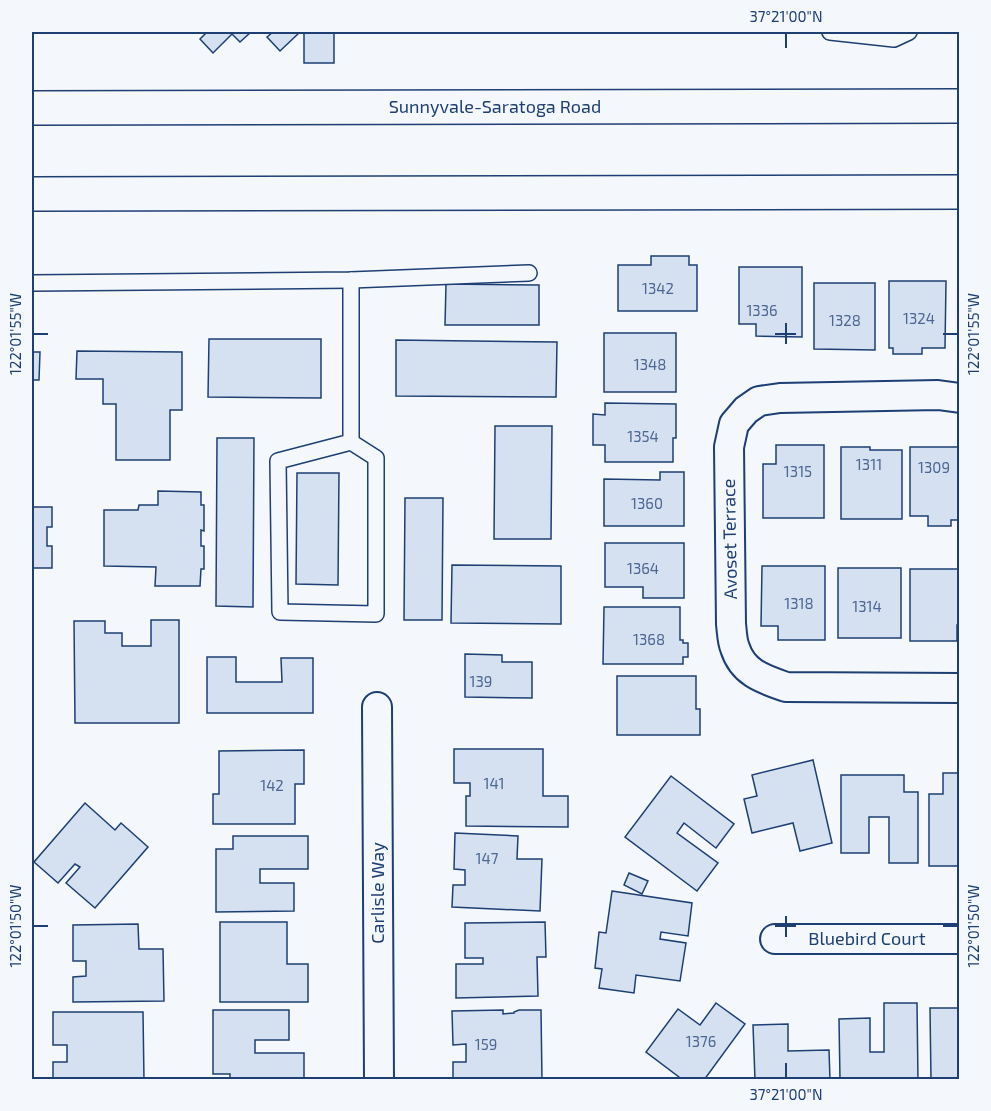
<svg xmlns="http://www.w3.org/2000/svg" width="991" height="1111" viewBox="0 0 991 1111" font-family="'Exo 2',sans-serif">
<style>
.building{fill:#d5e0f0;stroke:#1d3f73;stroke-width:1.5}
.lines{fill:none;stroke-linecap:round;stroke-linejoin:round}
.service-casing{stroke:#1d3f73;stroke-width:18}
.minor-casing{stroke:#1d3f73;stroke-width:32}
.primary-casing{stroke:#1d3f73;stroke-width:36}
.service{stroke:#f4f7fb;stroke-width:15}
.minor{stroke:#f4f7fb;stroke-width:28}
.primary{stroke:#f4f7fb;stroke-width:33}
.ticks{fill:none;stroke:#1d3f73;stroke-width:2}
.labels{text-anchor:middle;stroke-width:4.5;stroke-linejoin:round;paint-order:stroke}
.number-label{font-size:15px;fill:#4b6792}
.street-label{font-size:18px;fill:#1d3f73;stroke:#f4f7fb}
.neatline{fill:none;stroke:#1d3f73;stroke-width:2}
.ticks-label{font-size:15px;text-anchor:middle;fill:#1d3f73}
</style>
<rect width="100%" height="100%" fill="#f4f7fb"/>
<!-- building -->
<g class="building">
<polygon points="202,32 251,32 240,42 232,34 213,53 200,39 205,34"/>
<polygon points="273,32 300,32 280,51 267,37"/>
<polygon points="304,32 334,33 334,63 304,63"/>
<polygon points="651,256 689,256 689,265 697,265 697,311 618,311 618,265 651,265"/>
<polygon points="739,267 802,267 802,337 756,336 756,324 739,324"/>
<polygon points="889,281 946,281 945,348 922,348 922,354 893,354 893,348 889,348"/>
<polygon points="814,283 875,283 875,350 814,349"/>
<polygon points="446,284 539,285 539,325 445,325"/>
<rect x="604" y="333" width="72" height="59"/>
<polygon points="209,339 321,339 321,398 208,397"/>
<polygon points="396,340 557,342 556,397 396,396"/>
<polygon points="77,351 182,352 182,410 170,410 170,460 116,460 116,404 103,404 103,379 76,379"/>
<polygon points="32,352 40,352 39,380 32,380"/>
<polygon points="605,403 676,404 676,438 673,438 673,462 605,462 605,445 593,445 593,414 605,415"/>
<polygon points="495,426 552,426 551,539 494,539"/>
<polygon points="217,438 254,438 253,607 216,606"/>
<polygon points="776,445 824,445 824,518 763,518 763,464 776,464"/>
<polygon points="841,447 870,447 870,450 902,450 902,519 841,519"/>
<polygon points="910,447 960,447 960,520 951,520 951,526 928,526 928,516 910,516"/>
<polygon points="660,472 684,472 684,526 604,526 604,479 660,480"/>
<polygon points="297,473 339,473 338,585 296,584"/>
<polygon points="158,491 201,492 201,505 204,505 204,531 201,530 201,546 204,546 204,569 201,569 200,586 155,586 156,567 104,566 104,510 138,510 139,505 158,505"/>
<polygon points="405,498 443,498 442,620 404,620"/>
<polygon points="32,507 52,507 52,527 47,527 47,546 52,546 52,568 32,568"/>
<polygon points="605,543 684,543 684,598 643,598 643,587 605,587"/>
<polygon points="452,565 561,566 561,624 451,623"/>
<polygon points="762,566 825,566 825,640 778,640 778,626 761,626"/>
<rect x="838" y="568" width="63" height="70"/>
<polygon points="910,569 960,569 960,625 957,625 957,641 910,641"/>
<polygon points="604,607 680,607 680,640 683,640 683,643 688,643 688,657 683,657 683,664 603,664"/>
<polygon points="151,620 179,620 179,723 75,723 74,621 105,621 105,633 122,633 122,646 151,646"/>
<polygon points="465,654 502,655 502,662 532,662 532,698 465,697"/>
<polygon points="207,657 236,657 236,682 282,682 281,658 313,658 313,713 207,713"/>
<polygon points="617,676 696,676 696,709 700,709 700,735 617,735"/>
<polygon points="454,749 543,749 543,796 568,796 568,827 466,826 466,796 470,796 470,783 454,783"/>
<polygon points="304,750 304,784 295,784 295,824 213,824 213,794 219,794 219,751"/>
<polygon points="813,760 832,843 800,851 793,823 752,833 744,799 757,796 752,775"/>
<polygon points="943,773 960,773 960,866 929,866 929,794 943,794"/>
<polygon points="841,775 904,775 904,792 918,792 918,863 889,863 889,817 869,817 869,853 841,853"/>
<polygon points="671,776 734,824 716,848 684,823 677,833 718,863 697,891 625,837"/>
<polygon points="85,803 115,830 121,823 148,847 95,908 66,883 80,867 75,864 58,883 34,862"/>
<polygon points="455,833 518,836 517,859 542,859 540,911 452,907 453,885 465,885 465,870 454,869"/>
<polygon points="233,836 308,836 308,869 260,869 260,883 294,883 294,911 216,912 216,849 233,849"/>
<polygon points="629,873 648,881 642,894 624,885"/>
<polygon points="612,891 692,903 688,936 661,932 660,939 686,943 680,981 636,975 634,993 599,988 602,969 595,968 599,932 606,933"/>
<polygon points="220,922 287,922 287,964 308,964 308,1002 220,1002"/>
<polygon points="545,922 546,957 537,957 538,996 456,998 456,964 483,964 483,958 465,958 465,923"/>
<polygon points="138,924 139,949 163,949 164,1001 73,1002 73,977 86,976 86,961 73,961 73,925"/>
<polygon points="716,1003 745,1024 704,1080 683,1080 646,1052 678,1009 700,1025"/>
<polygon points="884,1003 917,1003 918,1080 840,1080 839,1019 870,1018 870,1052 884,1052"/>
<polygon points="930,1008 960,1008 960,1080 931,1080"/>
<polygon points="213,1010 289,1010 289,1040 255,1040 255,1053 304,1053 304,1080 230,1080 230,1074 213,1074"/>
<polygon points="503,1010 503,1014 514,1013 514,1012 519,1010 541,1010 542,1080 453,1080 453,1062 466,1062 466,1044 453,1045 452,1011"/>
<polygon points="53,1012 143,1012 144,1080 53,1080 53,1062 67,1062 67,1045 53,1045"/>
<polygon points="788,1024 788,1051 829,1050 830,1080 755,1080 753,1025"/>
</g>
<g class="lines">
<defs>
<g id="service">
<polyline points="830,32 894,39 909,32"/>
<polyline points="351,280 351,442 376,458 376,614 280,612 278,461 351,442"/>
<polyline points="32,283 351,280 529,273"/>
</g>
<g id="minor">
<path d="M960,398L938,395L780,398L759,401L746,410L734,424L729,447L731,624C732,632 732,641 735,648C743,673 763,679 786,687L960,688"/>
<polyline points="377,707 379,1080"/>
<polyline points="775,939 960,939"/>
</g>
<g id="primary">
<polyline points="32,108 960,106"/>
<polyline points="32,194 960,192"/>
</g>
</defs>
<!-- service casing -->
<use href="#service" class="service-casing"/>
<!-- minor casing -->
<use href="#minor" class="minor-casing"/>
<!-- primary casing -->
<use href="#primary" class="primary-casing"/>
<!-- service -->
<use href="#service" class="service"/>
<!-- minor -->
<use href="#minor" class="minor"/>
<!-- primary -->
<use href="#primary" class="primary"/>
</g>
<!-- ticks -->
<path class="ticks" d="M786,33V48M786,323V344M33,334H48M775,334H796M943,334H958M786,916V937M33,926H48M775,926H796M943,926H958M786,1063V1078"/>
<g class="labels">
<!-- number labels -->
<g class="number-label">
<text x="658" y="294">1342</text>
<text x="762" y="316">1336</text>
<text x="919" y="324">1324</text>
<text x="845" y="326">1328</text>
<text x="650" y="370">1348</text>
<text x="643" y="442">1354</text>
<text x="869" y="470">1311</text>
<text x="934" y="473">1309</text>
<text x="798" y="477">1315</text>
<text x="647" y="509">1360</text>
<text x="643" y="574">1364</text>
<text x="799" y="609">1318</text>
<text x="867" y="612">1314</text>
<text x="649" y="645">1368</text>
<text x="481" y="687">139</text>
<text x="494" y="789">141</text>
<text x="272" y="791">142</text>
<text x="487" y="864">147</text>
<text x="701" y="1047">1376</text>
<text x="486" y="1050">159</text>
</g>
<!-- street labels -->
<g class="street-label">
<text x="495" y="113">Sunnyvale-Saratoga Road</text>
<text transform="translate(730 539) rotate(-91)" y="6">Avoset Terrace</text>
<text transform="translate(378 893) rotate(-90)" y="6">Carlisle Way</text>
<text x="867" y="945">Bluebird Court</text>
</g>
</g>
<!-- border -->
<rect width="991" height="1111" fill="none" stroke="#f4f7fb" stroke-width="66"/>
<rect x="33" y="33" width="925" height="1045" class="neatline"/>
<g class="ticks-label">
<text x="786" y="22">37°21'00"N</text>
<text transform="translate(974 334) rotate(-90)" y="5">122°01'55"W</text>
<text transform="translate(16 334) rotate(-90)" y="5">122°01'55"W</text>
<text transform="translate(974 926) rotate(-90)" y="5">122°01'50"W</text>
<text transform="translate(16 926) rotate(-90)" y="5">122°01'50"W</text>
<text x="786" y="1100">37°21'00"N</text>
</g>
</svg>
